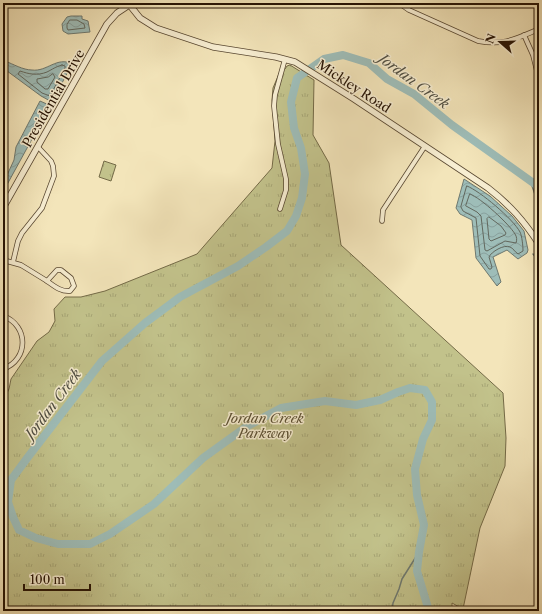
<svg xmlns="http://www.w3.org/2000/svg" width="542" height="614" viewBox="0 0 542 614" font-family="'Libre Caslon Text',serif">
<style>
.park{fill:url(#park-tufts);stroke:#746a47}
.water{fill:url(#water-waves);stroke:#6e7970}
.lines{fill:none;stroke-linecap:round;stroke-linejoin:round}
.shore{stroke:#62685e;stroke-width:1}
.stream{stroke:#6e7970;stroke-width:1.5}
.river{stroke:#9ebdb8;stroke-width:8}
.minor-casing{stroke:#584731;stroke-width:5.5}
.tertiary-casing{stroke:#584731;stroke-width:7}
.minor{stroke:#f7eed2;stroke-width:4}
.tertiary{stroke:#f7eed2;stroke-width:5.5}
.labels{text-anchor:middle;stroke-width:3;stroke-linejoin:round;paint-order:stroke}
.street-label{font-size:13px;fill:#251203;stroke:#f7eed2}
.park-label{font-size:13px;font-style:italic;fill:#5c5033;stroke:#f7eed2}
.water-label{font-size:14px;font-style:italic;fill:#4f4e42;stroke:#f7eed2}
</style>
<defs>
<pattern id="park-tufts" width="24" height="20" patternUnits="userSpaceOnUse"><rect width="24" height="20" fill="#c2c28b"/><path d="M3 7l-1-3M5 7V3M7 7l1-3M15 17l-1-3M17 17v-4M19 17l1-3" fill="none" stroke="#a7a676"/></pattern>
<pattern id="water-waves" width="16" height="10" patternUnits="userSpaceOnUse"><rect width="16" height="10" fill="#9ebdb8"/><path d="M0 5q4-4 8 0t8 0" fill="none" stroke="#88a19d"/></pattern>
</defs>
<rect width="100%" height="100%" fill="#f3e5ba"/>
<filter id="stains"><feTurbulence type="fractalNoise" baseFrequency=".005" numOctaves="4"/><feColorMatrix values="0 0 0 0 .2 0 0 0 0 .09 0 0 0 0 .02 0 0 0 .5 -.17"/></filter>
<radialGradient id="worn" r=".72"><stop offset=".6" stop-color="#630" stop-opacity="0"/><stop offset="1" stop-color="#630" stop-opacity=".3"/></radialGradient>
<!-- park -->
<g class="park">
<polygon points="290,65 314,80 313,135 329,163 341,245 503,393 506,438 505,466 480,528 463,609 452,603 452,611 3,611 3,401 9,389 11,379 37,341 49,332 55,321 54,309 65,297 81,297 105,291 197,254 272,168 275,141 272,100 273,88 281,69 285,69 287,66"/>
<polygon points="104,161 116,165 111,181 99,177"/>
</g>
<!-- water -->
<g class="water">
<polygon points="71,16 82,16 82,19 88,21 90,32 68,34 63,31 62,24 67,17"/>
<path d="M5,61C13,64 23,70 32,70C47,72 57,56 72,64L52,102L41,96L3,68Z"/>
<polygon points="40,101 49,105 49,108 3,192 3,184 14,160 16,147"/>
<polygon points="464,179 490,196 512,216 524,231 528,250 527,253 518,259 507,250 493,257 501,282 497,286 476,258 472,220 460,214 456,208"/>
</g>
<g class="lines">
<!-- shore -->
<g class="shore">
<polygon points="70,20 77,20 84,24 85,28 68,30 67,28 67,25"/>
<path d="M62,65L65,66V68L50,96L42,93L18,74L20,71C29,74 37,76 47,72C53,69 55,67 62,65Z"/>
<polygon points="53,74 55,77 48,89 45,89 37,82 37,79 48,77"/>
<path d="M467,186C480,191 513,219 520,232C522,236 523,246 523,251L518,254C515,252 513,248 510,247C504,244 491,252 489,257L492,267L491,269H489L480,256L476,218L463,211L461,207Z"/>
<path d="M470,194C481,198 509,224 515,234C517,237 517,240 516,243L505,241L487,251L485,250L481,216L477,212L466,206Z"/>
<polygon points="489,217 501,226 506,233 505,235 491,241 489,239 487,219"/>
</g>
<!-- stream -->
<g class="stream">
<polyline points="530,180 539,206"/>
<polyline points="533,254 539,261"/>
<polyline points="392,611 393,603 399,589 402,579 419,552"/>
</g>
<!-- river -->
<polyline class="river" points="429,611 417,571 419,552 424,525 417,495 415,469 423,439 432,420 432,402 425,390 410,388 398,392 380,400 356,405 325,401 281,408 246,427 203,458 154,504 110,534 90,544 58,544 36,538 19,530 13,517 8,502 11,480 28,457 102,361 145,323 180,297 238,266 266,247 287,231 296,216 302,198 305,174 301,148 294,128 291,102 297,78 324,59 343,55 369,63 387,79 414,94 452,125 539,187"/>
<defs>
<g id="minor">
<path d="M399,3L409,10L478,41C504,46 515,39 539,29"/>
<polyline points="524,35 533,55 539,79"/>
<polyline points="280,209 286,190 286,179 278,144 274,106 275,95 285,59"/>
<polyline points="382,221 383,210 425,146"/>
<polyline points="3,260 21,265 47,281"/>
<polyline points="13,262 18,241 22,233 42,208 54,176 53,166 51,161 38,147"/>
<path d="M57,270H61L71,278L74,286L70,291C61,292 54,286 47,281Z"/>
<path d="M3,316C29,325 29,360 3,369"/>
</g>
<g id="tertiary">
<path d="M128,3L140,18L156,28L213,47L276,57L295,62L354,99L488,188C510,205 524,221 539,244"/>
<polyline points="3,208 107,24 117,13 129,5"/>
</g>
</defs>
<!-- minor casing -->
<use href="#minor" class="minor-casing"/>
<!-- tertiary casing -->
<use href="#tertiary" class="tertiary-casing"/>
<!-- minor -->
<use href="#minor" class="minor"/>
<!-- tertiary -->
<use href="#tertiary" class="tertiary"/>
</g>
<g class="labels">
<!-- street labels -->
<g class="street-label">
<text transform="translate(354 86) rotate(33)" y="5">Mickley Road</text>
<text transform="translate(53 98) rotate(-60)" y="5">Presidential Drive</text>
</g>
<!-- park labels -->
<g class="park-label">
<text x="265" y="423">Jordan Creek<tspan x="265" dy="15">Parkway</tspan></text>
</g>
<!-- water labels -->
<g class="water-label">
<text transform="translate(414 81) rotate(36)" y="5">Jordan Creek</text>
<text transform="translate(53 404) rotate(-53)" y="5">Jordan Creek</text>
</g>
</g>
<!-- margin -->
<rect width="542" height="614" fill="none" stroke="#f3e5ba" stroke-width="16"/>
<rect x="4" y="4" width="534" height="606" fill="none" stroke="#251203" stroke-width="2"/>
<rect x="8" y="8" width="526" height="598" fill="none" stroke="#251203"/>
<!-- north arrow -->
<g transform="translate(500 42) rotate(290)" stroke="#f7eed2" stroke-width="3" paint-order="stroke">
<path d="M0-3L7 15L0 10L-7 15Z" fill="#251203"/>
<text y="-6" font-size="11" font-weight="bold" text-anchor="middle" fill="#251203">N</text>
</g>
<!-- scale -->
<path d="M24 584v6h66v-6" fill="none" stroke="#251203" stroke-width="2"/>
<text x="30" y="584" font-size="12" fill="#251203" stroke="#f7eed2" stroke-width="3" paint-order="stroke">100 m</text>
<rect width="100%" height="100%" filter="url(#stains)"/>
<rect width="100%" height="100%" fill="url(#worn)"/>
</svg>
